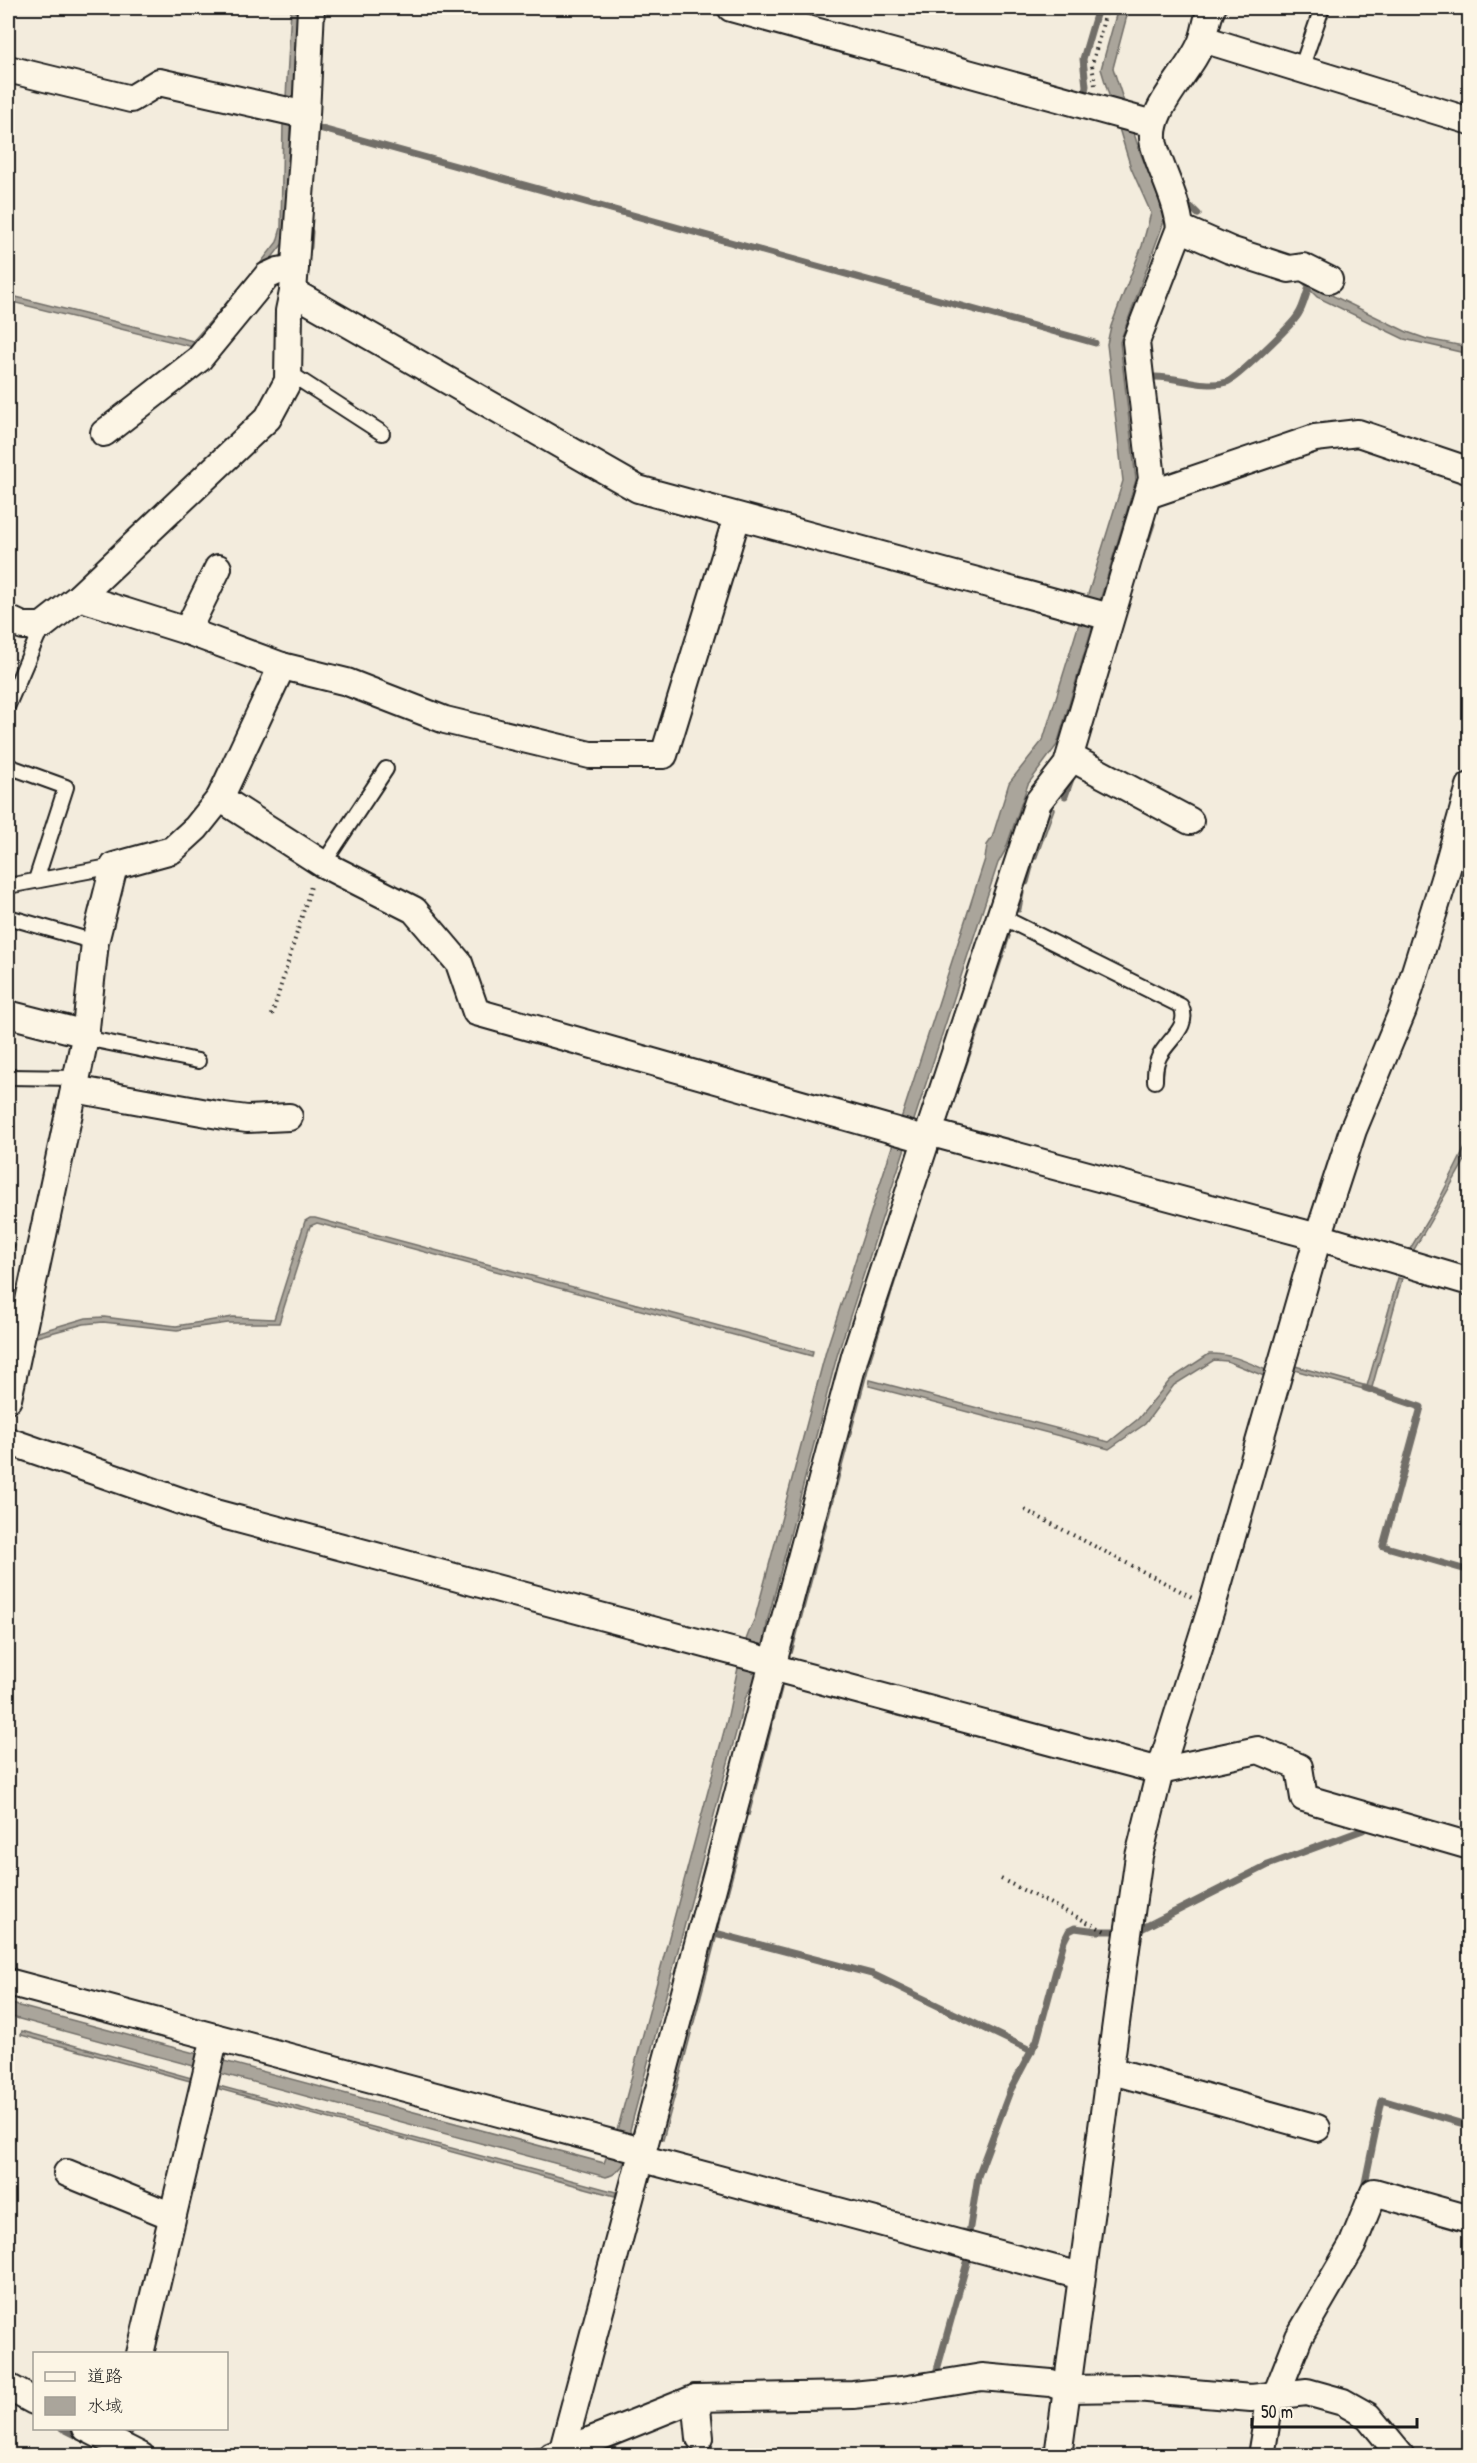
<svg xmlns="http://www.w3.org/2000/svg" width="1477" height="2463" viewBox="0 0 1477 2463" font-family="'Patrick Hand','Klee One',sans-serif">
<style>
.water{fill:#aaa59b;stroke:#716e68;stroke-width:1.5}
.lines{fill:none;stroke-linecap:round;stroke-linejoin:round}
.stream{stroke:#716e68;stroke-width:7}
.lane-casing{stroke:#1c1c1c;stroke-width:18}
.street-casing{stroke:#1c1c1c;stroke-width:30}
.path{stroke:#1c1c1c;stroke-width:4;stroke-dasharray:1.5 4.5;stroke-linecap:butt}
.lane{stroke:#fcf5e5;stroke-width:14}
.street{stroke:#fcf5e5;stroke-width:26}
</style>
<rect width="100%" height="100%" fill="#f3ecdd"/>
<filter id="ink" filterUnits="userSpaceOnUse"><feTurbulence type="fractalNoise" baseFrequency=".0167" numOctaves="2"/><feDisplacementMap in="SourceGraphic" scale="12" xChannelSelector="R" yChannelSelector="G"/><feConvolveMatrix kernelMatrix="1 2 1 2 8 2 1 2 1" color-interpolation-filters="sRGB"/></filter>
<g filter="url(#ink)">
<!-- water -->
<g class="water">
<polygon points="291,8 299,8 295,98 289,99 286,97"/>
<path d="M1118,8H1129L1113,68L1139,149L1164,213L1163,224L1120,342L1136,480L1057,745L1028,784L1005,851L998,863L837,1356L768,1619L758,1674L745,1699L630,2130C633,2148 625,2173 606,2177L8,2016V2003L604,2163L619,2124L727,1720C735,1684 739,1651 755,1618L826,1351L985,859L987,845L992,838L1009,783L1043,740L1123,481L1107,344L1111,326L1142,246L1151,213L1131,168L1101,69Z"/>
<polygon points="283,124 290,124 287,229 284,242 264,268 259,265 277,242 281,228"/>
<polygon points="250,276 254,279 193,347 8,301 8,295 193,341"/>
<polygon points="1309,277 1321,290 1407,332 1427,339 1469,347 1469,354 1404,339 1317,297 1300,280"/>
<polygon points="1050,807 1054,809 1036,859 1031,857"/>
<polygon points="1006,934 1010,936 986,1008 981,1006"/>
<polygon points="977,1020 982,1021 947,1121 943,1119"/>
<polygon points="1469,1140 1469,1151 1464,1162 1411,1255 1407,1254 1437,1204"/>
<polygon points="935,1148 937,1149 871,1358 792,1653 788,1653 866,1360"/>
<polygon points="310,1218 315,1218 813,1351 812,1356 317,1223 310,1226 279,1323 228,1323 177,1330 103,1322 84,1324 36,1337 35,1333 86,1318 104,1317 176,1326 233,1317 274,1319 305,1221"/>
<polygon points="1398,1278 1402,1279 1371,1391 1294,1370 1295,1366 1367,1386"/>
<path d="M1209,1354C1230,1353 1247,1362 1266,1370L1264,1376L1227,1361L1214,1360L1174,1385L1145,1424L1109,1449L869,1386L870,1380L1109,1442L1138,1419L1171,1379Z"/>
<polygon points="777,1687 782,1688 749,1815 745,1814"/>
<polygon points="742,1828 745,1828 663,2140 659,2138"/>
<polygon points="22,2031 195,2079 194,2082 21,2035"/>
<polygon points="219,2086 616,2192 615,2196 219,2089"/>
</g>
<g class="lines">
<!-- stream -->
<g class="stream">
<polyline points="1084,95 1086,86 1083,59 1098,8"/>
<polyline points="315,127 1095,343"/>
<polyline points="1192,208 1198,214"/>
<polyline points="309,247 310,232"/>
<path d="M1153,377C1177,376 1203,389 1227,382C1237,378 1292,325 1298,315C1304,306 1306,294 1310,284"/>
<polyline points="1147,539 1152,524"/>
<polyline points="1065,796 1072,776"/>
<polyline points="1026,882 1030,867"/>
<polyline points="1018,909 1021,893"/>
<polyline points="1365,1388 1421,1407 1383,1546 1470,1571"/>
<polyline points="1134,1930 1139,1930 1268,1865 1363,1830 1364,1825"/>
<polyline points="715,1933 872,1974 1032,2051"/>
<polyline points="1365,2183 1382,2100 1470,2126"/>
<polyline points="963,2232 969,2233 978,2176 1010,2091 1037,2040 1064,1941 1069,1931 1075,1928 1097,1931 1123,1931"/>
<polyline points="935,2377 968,2259"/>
<polyline points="62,2428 82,2438"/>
<polyline points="130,2432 131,2428"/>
<polyline points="512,2456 548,2448"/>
</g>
<defs>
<g id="lane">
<polyline points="1301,69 1322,8"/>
<polyline points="288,374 294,376 382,433"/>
<polyline points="8,705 42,626"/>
<polyline points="8,766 66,787 36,880"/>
<polyline points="323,864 386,769"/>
<polyline points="8,886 114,866"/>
<path d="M1000,916L1181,1006C1191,1027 1168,1039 1159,1057C1155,1065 1155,1072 1155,1081"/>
<polyline points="8,917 95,942"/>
<polyline points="85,1038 198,1061"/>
<polyline points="8,1077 77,1078"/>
</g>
<g id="street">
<polyline points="731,8 1153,124"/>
<polyline points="1203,39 1470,121"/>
<polyline points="8,69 131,99 159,82 306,115"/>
<polyline points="1180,228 1230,250 1289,269 1303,267 1329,280"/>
<polyline points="293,292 638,489 1110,617"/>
<polyline points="104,433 199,359 267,276 278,271 295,268"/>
<polyline points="1148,495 1315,438 1358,433 1470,471"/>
<polyline points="79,597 187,631 282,666 347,682 445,720 590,755 664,755 737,517"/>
<polyline points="8,619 23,626 42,626 79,597 268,418 288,381 289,311 293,292 306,115 311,8"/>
<polyline points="187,631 218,568"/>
<polyline points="1070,757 1190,821"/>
<polyline points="220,798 323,864 414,910 459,963 476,1012 925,1139"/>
<polyline points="8,1014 86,1034"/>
<polyline points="74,1089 224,1116 247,1119 289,1117"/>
<polyline points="928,1132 1318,1237 1470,1282"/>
<polyline points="8,1399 85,1038 95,942 114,866 172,850 196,828 220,798 282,666"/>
<polyline points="8,1441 215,1513 772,1662"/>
<polyline points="771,1667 1160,1771 1258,1750 1299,1767 1304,1798 1470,1846"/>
<polyline points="8,1982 642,2151"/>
<polyline points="1109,2070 1317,2128"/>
<polyline points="640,2158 1081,2276"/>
<polyline points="67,2173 172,2216"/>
<polyline points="140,2354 215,2037"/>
<polyline points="8,2387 34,2401"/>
<polyline points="1276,2395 1299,2337 1352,2246 1374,2192 1470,2219"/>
<polyline points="696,2398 700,2438"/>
<polyline points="86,2428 141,2456"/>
<path d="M562,2453L855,1356L1038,802L1067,765L1152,479L1136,342L1180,228C1177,198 1162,174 1154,145C1145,109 1193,71 1203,38C1207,26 1206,20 1212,8"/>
<polyline points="552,2456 696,2398 853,2395 902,2390 982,2377 1051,2383 1066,2389 1136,2388 1251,2398 1307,2392 1343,2402 1368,2416 1401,2456"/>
<polyline points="1058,2456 1127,1941 1139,1856 1160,1771 1212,1606 1318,1237 1353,1130 1403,1010 1444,879 1470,786"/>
<polyline points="1261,2456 1271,2395"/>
</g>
</defs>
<!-- lane casing -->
<use href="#lane" class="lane-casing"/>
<!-- street casing -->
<use href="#street" class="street-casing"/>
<!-- path -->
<g class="path">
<polyline points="1095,85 1092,65 1107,8"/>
<polyline points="272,1015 312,883"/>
<polyline points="8,1245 19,1247"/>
<polyline points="1025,1510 1192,1597"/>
<polyline points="1001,1879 1105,1931"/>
</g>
<!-- lane -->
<use href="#lane" class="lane"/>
<!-- street -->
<use href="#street" class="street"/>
</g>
</g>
<!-- margin -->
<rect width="1477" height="2463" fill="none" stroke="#fcf5e5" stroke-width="30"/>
<rect x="15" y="15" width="1447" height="2433" fill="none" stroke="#1c1c1c" stroke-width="2" filter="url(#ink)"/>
<!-- legend -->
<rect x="33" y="2352" width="195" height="78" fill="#fcf5e5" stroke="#a29e95" stroke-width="1.5"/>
<rect x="45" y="2372" width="30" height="9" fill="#fcf5e5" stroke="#a29e95" stroke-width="1.5"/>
<text x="87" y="2382" font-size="18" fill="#1c1c1c">道路</text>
<rect x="45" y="2397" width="30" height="18" fill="#aaa59b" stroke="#a29e95" stroke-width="1.5"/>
<text x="87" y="2412" font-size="18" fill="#1c1c1c">水域</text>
<!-- scale -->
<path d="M1252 2418v9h165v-9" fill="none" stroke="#1c1c1c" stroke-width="3"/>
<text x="1261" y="2418" font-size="18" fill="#1c1c1c" stroke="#fcf5e5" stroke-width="4.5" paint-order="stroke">50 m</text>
</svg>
